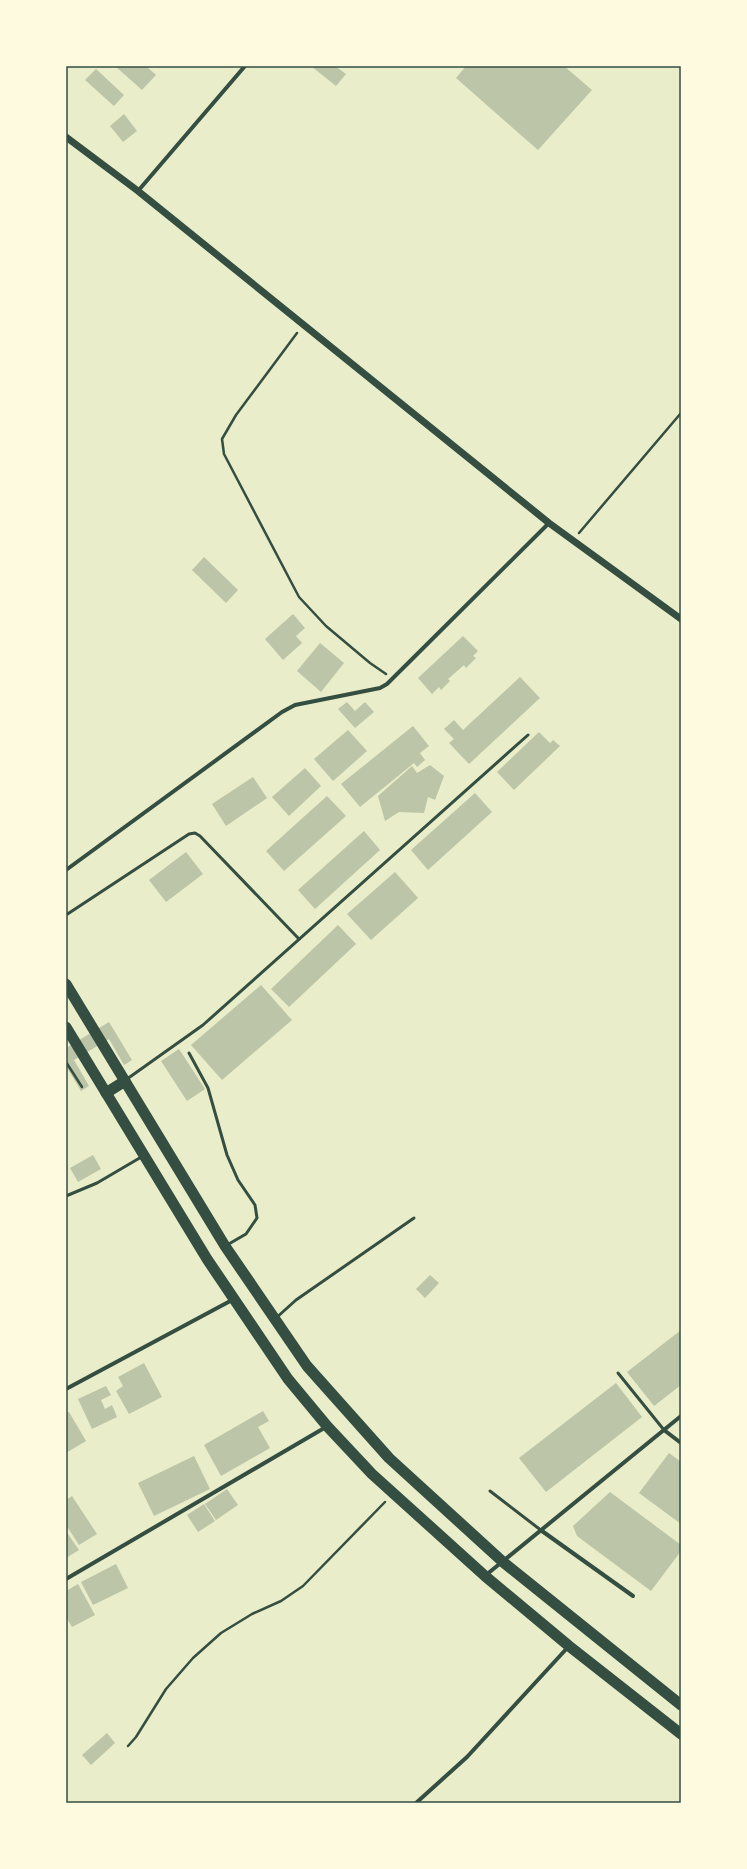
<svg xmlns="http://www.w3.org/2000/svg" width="747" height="1869" viewBox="0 0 747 1869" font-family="Arial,sans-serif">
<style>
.building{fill:#bcc5a7}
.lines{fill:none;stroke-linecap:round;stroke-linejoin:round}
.path{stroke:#344e41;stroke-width:2.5}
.service{stroke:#344e41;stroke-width:3}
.minor{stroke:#344e41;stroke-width:4}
.tertiary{stroke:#344e41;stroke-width:7}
.trunk{stroke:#344e41;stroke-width:11}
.neatline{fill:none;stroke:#344e41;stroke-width:1.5}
</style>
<rect width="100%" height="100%" fill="#e9edc9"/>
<!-- building -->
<g class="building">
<polygon points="115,66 146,66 156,75 142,90"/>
<polygon points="311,66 335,66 346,74 336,86"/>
<polygon points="466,66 564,66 592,90 538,150 456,78"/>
<polygon points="96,69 124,95 114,106 85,80"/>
<polygon points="124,114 137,131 123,142 110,126"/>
<polygon points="204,557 238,590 226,603 192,570"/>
<polygon points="293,614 305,628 296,636 302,643 283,660 265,639"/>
<polygon points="463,636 478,651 473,656 476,658 466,668 464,665 448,679 450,681 441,690 439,687 432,694 418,678"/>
<polygon points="320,643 344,663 321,692 297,671"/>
<polygon points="520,677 540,698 469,764 449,743 454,739 444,729 454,720 463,730"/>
<polygon points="347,702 355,711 365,702 374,712 355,728 338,709"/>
<polygon points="413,726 429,746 420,753 425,760 417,767 414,763 360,807 341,784"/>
<polygon points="348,730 367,751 333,781 314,759"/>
<polygon points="539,732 550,743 553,740 560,746 514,790 497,772"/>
<polygon points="430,765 444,776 435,800 428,797 424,813 399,812 385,821 378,796 412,766 417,773"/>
<polygon points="305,768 321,786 289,816 272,797"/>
<polygon points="253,777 267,798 226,826 212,804"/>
<polygon points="475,793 492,812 428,870 411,850"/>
<polygon points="327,796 346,816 284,871 266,851"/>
<polygon points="364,831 380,850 315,909 298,890"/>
<polygon points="186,852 203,874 166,902 149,880"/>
<polygon points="395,872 418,898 371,940 347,914"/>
<polygon points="338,925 356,944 289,1007 271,989"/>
<polygon points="261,985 292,1020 222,1080 191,1045"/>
<polygon points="109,1022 132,1060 124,1065 109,1039 74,1060 89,1086 81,1091 66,1066 66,1048"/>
<polygon points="179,1049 205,1089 187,1101 161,1061"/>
<polygon points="93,1155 101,1169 78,1182 70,1168"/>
<polygon points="430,1275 439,1283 425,1298 416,1289"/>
<polygon points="681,1330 681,1385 654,1406 627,1372"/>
<polygon points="144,1363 162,1397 129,1414 116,1391 123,1386 118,1377"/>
<polygon points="616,1383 642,1417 546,1492 519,1458"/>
<polygon points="106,1386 111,1395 101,1400 105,1409 112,1405 117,1417 92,1429 78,1399"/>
<polygon points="263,1411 269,1421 258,1427 270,1448 221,1476 204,1445"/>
<polygon points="69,1412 86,1441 66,1453 66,1413"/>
<polygon points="669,1453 681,1462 681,1524 639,1493"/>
<polygon points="194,1456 210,1489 154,1516 138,1483"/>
<polygon points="227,1489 238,1505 216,1520 205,1504"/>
<polygon points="610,1492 681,1545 681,1551 651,1591 577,1536 573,1526"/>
<polygon points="72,1496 97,1534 79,1545 66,1525 66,1500"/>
<polygon points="204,1504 215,1521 198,1532 187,1515"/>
<polygon points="66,1531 79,1550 66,1558"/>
<polygon points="116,1564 128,1588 93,1605 81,1582"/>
<polygon points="78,1584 95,1615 72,1627 66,1617 66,1600 68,1598 66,1591"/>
<polygon points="107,1733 115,1743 91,1765 82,1755"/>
</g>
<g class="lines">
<!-- path -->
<g class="path">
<polyline points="297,333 236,415 222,439 224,454 299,597 326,626 370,663 386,674"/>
<polyline points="579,533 681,413"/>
<polyline points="66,1062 82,1087"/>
<polyline points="128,1746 136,1737 166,1689 193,1658 221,1633 252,1614 281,1601 303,1586 385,1502"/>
</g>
<!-- service -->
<g class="service">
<polyline points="66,915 189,834 195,833 200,836 299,939"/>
<polyline points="189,1053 208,1088 227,1155 238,1180 255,1205 257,1218 246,1234 227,1245"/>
<polyline points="127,1079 203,1025 528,735"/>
<polyline points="66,1196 97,1183 143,1156"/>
<polyline points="276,1318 296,1300 414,1218"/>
<polyline points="618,1373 664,1430"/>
<polyline points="490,1491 542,1531"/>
</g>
<!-- minor -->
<g class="minor">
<polyline points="138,191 245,66"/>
<polyline points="66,870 282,712 295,705 380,688 387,684 549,523"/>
<polyline points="66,1389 234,1299"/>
<polyline points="664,1430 681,1443"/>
<polyline points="542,1531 633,1596"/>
<polyline points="486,1575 681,1416"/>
<polyline points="66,1579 326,1427"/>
<polyline points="416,1803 467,1757 569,1646"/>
</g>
<!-- tertiary -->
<polyline class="tertiary" points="66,137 138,191 549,523 681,619"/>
<!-- trunk -->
<g class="trunk">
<polyline points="66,984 225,1246 307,1366 389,1458 503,1562 681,1705"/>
<polyline points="66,1027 207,1259 288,1379 327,1426 372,1474 485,1576 569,1646 681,1734"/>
<polyline points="106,1093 125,1081"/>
</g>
</g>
<!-- border -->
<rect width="747" height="1869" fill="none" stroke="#fefae0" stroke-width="134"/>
<rect x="67" y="67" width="613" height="1735" class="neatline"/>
</svg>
